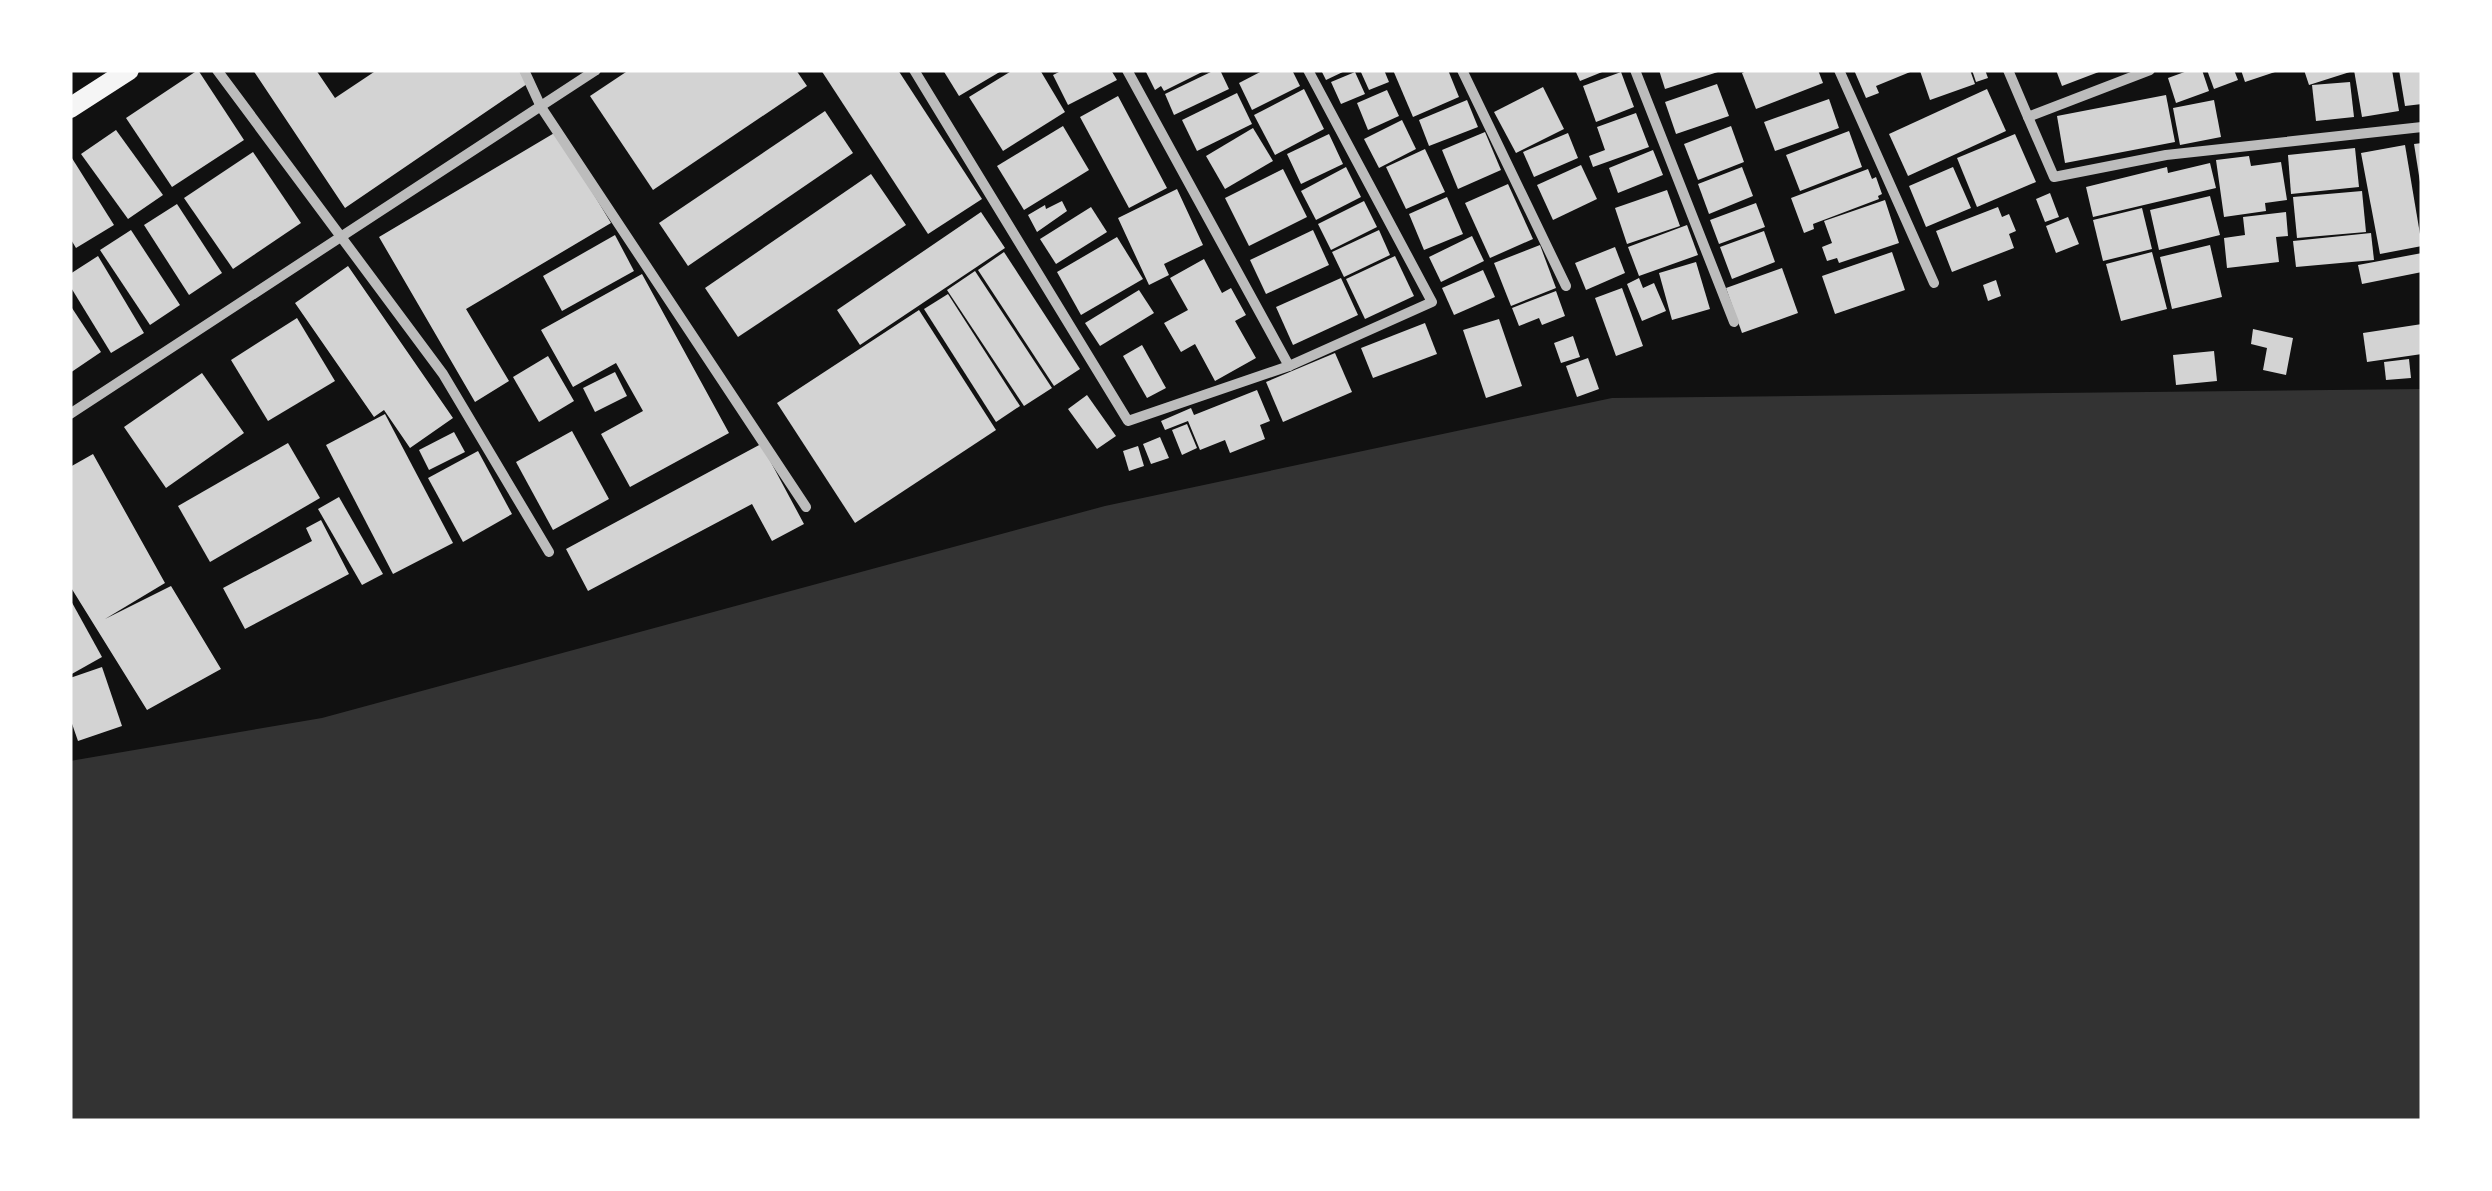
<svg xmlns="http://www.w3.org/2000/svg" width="2492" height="1191" viewBox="0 0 2492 1191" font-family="Inter,sans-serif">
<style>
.water{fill:#333}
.building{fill:#d3d3d3}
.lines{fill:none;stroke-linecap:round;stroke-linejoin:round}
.minor{stroke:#bcbcbc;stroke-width:10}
.secondary{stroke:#f5f5f5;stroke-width:20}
</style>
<rect width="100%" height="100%" fill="#111"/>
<!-- water -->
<polygon class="water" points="2422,389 2422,1121 70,1121 70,761 322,718 1105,506 1612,398"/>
<!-- building -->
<g class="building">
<polygon points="198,70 244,140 172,187 126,118"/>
<polygon points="253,70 316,70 335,98 377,70 519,70 527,84 345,208"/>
<polygon points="629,70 796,70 807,86 653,190 590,96"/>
<polygon points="821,70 898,70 982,199 928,234"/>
<polygon points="943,70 1003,70 959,96"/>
<polygon points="1013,70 1040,70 1065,112 1003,151 969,97"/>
<polygon points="1063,70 1111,70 1117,80 1068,105 1053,75"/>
<polygon points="1145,70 1206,70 1164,91 1161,86 1155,90"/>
<polygon points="1215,70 1220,70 1229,89 1174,115 1165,94"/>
<polygon points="1264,70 1292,70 1300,86 1252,110 1239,83"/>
<polygon points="1321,70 1347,70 1326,80"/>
<polygon points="1360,70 1384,70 1389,82 1369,90"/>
<polygon points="1393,70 1448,70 1459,97 1413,117"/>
<polygon points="1575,70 1607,70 1580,81"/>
<polygon points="1659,70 1721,70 1721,71 1665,89"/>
<polygon points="1749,70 1818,70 1823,83 1756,109 1742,73"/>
<polygon points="1854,70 1915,70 1876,86 1879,93 1866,98"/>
<polygon points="1970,70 1975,84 1930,100 1920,71"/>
<polygon points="1972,70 1985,70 1988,78 1976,82"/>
<polygon points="2056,70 2104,70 2062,86"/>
<polygon points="2190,70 2202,70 2209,91 2176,103 2168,78"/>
<polygon points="2207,70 2234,70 2238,80 2214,89"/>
<polygon points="2241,70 2278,70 2278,71 2245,82"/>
<polygon points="2304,70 2353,70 2353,71 2309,85"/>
<polygon points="2354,70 2392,70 2399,111 2362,117"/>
<polygon points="2399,70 2422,70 2422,104 2405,106"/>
<polygon points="1355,72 1365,94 1341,104 1331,82"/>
<polygon points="1621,72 1634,107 1596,122 1583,86"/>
<polygon points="2350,82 2354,117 2316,121 2312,85"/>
<polygon points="1717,84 1729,116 1676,134 1665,102"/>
<polygon points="1543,87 1564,129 1516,153 1494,112"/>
<polygon points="1304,89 1324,129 1275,155 1254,115"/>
<polygon points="1987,89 2006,131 1908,176 1889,134"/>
<polygon points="1387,90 1399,116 1368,130 1357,103"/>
<polygon points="1237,93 1252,124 1197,151 1182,120"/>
<polygon points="2166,95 2175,142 2065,163 2057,116"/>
<polygon points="1118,96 1167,188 1129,208 1080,117"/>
<polygon points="1829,99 1839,128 1775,151 1764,122"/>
<polygon points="1467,100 1478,127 1429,146 1419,120"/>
<polygon points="2214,100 2221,137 2180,145 2173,108"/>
<polygon points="825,111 853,153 688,266 659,223"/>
<polygon points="1636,113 1649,147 1593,167 1589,156 1605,150 1597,127"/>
<polygon points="1402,120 1416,149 1379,168 1364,139"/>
<polygon points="1063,126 1089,170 1024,210 997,166"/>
<polygon points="1731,126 1744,162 1698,180 1684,144"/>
<polygon points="1253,128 1273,161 1225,189 1206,156"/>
<polygon points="116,130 163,195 128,219 81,154"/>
<polygon points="1849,131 1862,167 1800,191 1786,155"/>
<polygon points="556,132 611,223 466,309 509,381 475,402 379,237"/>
<polygon points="1485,132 1501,170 1458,189 1442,150"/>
<polygon points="1568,133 1578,158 1534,177 1523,152"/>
<polygon points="1329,134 1343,164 1301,184 1287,154"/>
<polygon points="2015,134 2036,182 1977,207 1957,158"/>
<polygon points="2422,143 2422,182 2420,182 2414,144"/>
<polygon points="2405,145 2422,246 2380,254 2361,153"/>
<polygon points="2355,148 2359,187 2291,194 2288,155"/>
<polygon points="1425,149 1445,192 1406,209 1386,167"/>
<polygon points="1653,150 1663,175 1618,193 1609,168"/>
<polygon points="253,152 301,223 233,269 184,198"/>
<polygon points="70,155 114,225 76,248 70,238"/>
<polygon points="2249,156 2251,166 2281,162 2287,200 2265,203 2266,211 2224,217 2216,160"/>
<polygon points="2210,163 2216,188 2093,217 2086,187 2167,167 2168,173"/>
<polygon points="1581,165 1597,199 1553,220 1537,185"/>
<polygon points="1346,167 1361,197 1316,220 1301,191"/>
<polygon points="1742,167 1753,196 1709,214 1698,184"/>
<polygon points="1953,167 1971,208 1926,227 1909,186"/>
<polygon points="1283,169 1307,217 1249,246 1225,198"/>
<polygon points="1868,169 1872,179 1876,177 1882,194 1878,196 1879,199 1813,224 1814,229 1804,233 1791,198"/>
<polygon points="871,174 906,225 738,337 705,288"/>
<polygon points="1508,184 1533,239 1490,258 1465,203"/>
<polygon points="1177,189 1203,245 1164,264 1169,275 1149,285 1118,218"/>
<polygon points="1667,190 1680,226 1627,244 1615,208"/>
<polygon points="2362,191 2366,232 2297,238 2293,197"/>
<polygon points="2050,193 2059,217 2045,222 2036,199"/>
<polygon points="2210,196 2220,235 2159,250 2150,210"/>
<polygon points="1447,197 1463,234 1424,250 1409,214"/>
<polygon points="1885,200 1899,243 1839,263 1837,258 1827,261 1822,247 1832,243 1824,221"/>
<polygon points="1062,201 1067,211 1037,232 1028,215 1045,205 1046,209"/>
<polygon points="1364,201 1377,227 1331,250 1318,224"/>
<polygon points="1756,203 1765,227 1719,244 1710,220"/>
<polygon points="177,204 222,273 189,295 144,225"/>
<polygon points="1091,207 1107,232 1056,264 1040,239"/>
<polygon points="1998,207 2002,217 2009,214 2016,231 2009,234 2014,248 1952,272 1936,231"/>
<polygon points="2142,208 2152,249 2103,261 2093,220"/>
<polygon points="981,212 1005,248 860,345 837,310"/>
<polygon points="2286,212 2288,236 2276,237 2279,262 2227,268 2224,238 2245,235 2243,217"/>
<polygon points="2068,217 2079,244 2056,253 2046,226"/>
<polygon points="1687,225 1698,255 1639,276 1628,247"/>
<polygon points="131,230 180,305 150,325 100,250"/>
<polygon points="1313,230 1329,265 1266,294 1250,260"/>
<polygon points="1379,230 1390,255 1344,277 1332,252"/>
<polygon points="1764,231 1775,262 1732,279 1720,247"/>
<polygon points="2371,233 2374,260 2296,267 2293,241"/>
<polygon points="615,235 634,271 562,311 543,276"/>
<polygon points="1472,236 1484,261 1441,282 1429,257"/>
<polygon points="1117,237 1143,279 1081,315 1057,272"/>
<polygon points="1540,245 1556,288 1511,306 1494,263"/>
<polygon points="2210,245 2222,297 2172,309 2160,257"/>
<polygon points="1615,247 1625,273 1586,290 1575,263"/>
<polygon points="1004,252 1080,369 1054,386 978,270"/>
<polygon points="1892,252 1905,290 1835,314 1822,276"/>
<polygon points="2152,252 2167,309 2121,321 2106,264"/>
<polygon points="2422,253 2422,272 2362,284 2358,265"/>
<polygon points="98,256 144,333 111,353 70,286 70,274"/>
<polygon points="1395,256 1414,296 1365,319 1346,279"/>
<polygon points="1204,259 1222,293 1231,288 1246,315 1235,321 1256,358 1215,381 1195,344 1181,352 1164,323 1188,310 1170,278"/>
<polygon points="1696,262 1710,309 1672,320 1659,273"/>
<polygon points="348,266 453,418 410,448 384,410 374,417 295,303"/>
<polygon points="1782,268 1798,313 1742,333 1726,288"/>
<polygon points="1483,270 1495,297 1454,315 1442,288"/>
<polygon points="975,271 1052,388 1024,406 947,290"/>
<polygon points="642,274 729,433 630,487 601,434 643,411 616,363 573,387 541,330"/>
<polygon points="1341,278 1358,315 1293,345 1276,307"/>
<polygon points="1639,278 1643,288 1654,283 1666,311 1642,321 1627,284"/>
<polygon points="1996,280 2001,296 1988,301 1983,285"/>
<polygon points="1622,288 1643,346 1616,356 1595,298"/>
<polygon points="1139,290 1154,313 1100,346 1085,323"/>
<polygon points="1556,291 1565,316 1542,325 1539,318 1519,326 1512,308"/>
<polygon points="948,294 1020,406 996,422 924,309"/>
<polygon points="70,305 101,352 70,373"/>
<polygon points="919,310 996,430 855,523 777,403"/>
<polygon points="297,318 335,381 268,421 231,360"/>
<polygon points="1499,319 1522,386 1486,398 1463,330"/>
<polygon points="1425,323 1437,354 1373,378 1361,348"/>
<polygon points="2422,324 2422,354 2367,362 2363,333"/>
<polygon points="2253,329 2293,338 2286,375 2263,370 2267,348 2251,344"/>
<polygon points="1573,336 1580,357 1561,363 1554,343"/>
<polygon points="1142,345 1166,388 1147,398 1123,356"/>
<polygon points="2214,351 2217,381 2176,385 2173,355"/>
<polygon points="1335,353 1352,392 1283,422 1266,382"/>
<polygon points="548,356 574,401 539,422 513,377"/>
<polygon points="1588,358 1599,389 1577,397 1566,366"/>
<polygon points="2409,359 2411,378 2386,380 2384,362"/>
<polygon points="615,372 627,396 595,412 583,388"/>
<polygon points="202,373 244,433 166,488 124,427"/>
<polygon points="1257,390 1270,421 1260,425 1265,439 1230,453 1225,440 1200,450 1188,421 1165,430 1161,421 1191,408 1194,415"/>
<polygon points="1087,395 1116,436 1097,449 1068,409"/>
<polygon points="385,414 453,543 393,574 326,445"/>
<polygon points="1187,424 1197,448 1182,455 1172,430"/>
<polygon points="572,431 609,499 553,530 516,462"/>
<polygon points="454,432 465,452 429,470 419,450"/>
<polygon points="1160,437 1169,458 1151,464 1143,444"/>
<polygon points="288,443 320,498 210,562 178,506"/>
<polygon points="761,444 804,524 772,541 752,504 588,591 566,549"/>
<polygon points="1138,446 1144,466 1129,471 1123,451"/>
<polygon points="478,451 512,514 463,542 428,478"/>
<polygon points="93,454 165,583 105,619 171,586 221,669 147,710 70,586 70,467"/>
<polygon points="339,497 383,574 362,585 318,509"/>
<polygon points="321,520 349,574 245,629 223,588 312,541 306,528"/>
<polygon points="70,599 102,657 70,675"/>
<polygon points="102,667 122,726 78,741 70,718 70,678"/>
</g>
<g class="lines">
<!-- minor -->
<g class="minor">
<polyline points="217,70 443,374 549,552"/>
<polyline points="524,70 541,107 806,507"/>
<polyline points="914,70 1128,421 1289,366 1432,302 1308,70"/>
<polyline points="1127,70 1289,366"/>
<polyline points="1462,70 1566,286"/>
<polyline points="1635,70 1734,322"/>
<polyline points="1839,70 1934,283"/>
<polyline points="2008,70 2028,117 2150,70"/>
<polyline points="2028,117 2054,177 2166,155 2422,127"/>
<polyline points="70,414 596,70"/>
</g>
<!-- secondary -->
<polyline class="secondary" points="70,108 129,70"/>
</g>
<!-- border -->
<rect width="2492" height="1191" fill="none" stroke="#ffffff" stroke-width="145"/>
</svg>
